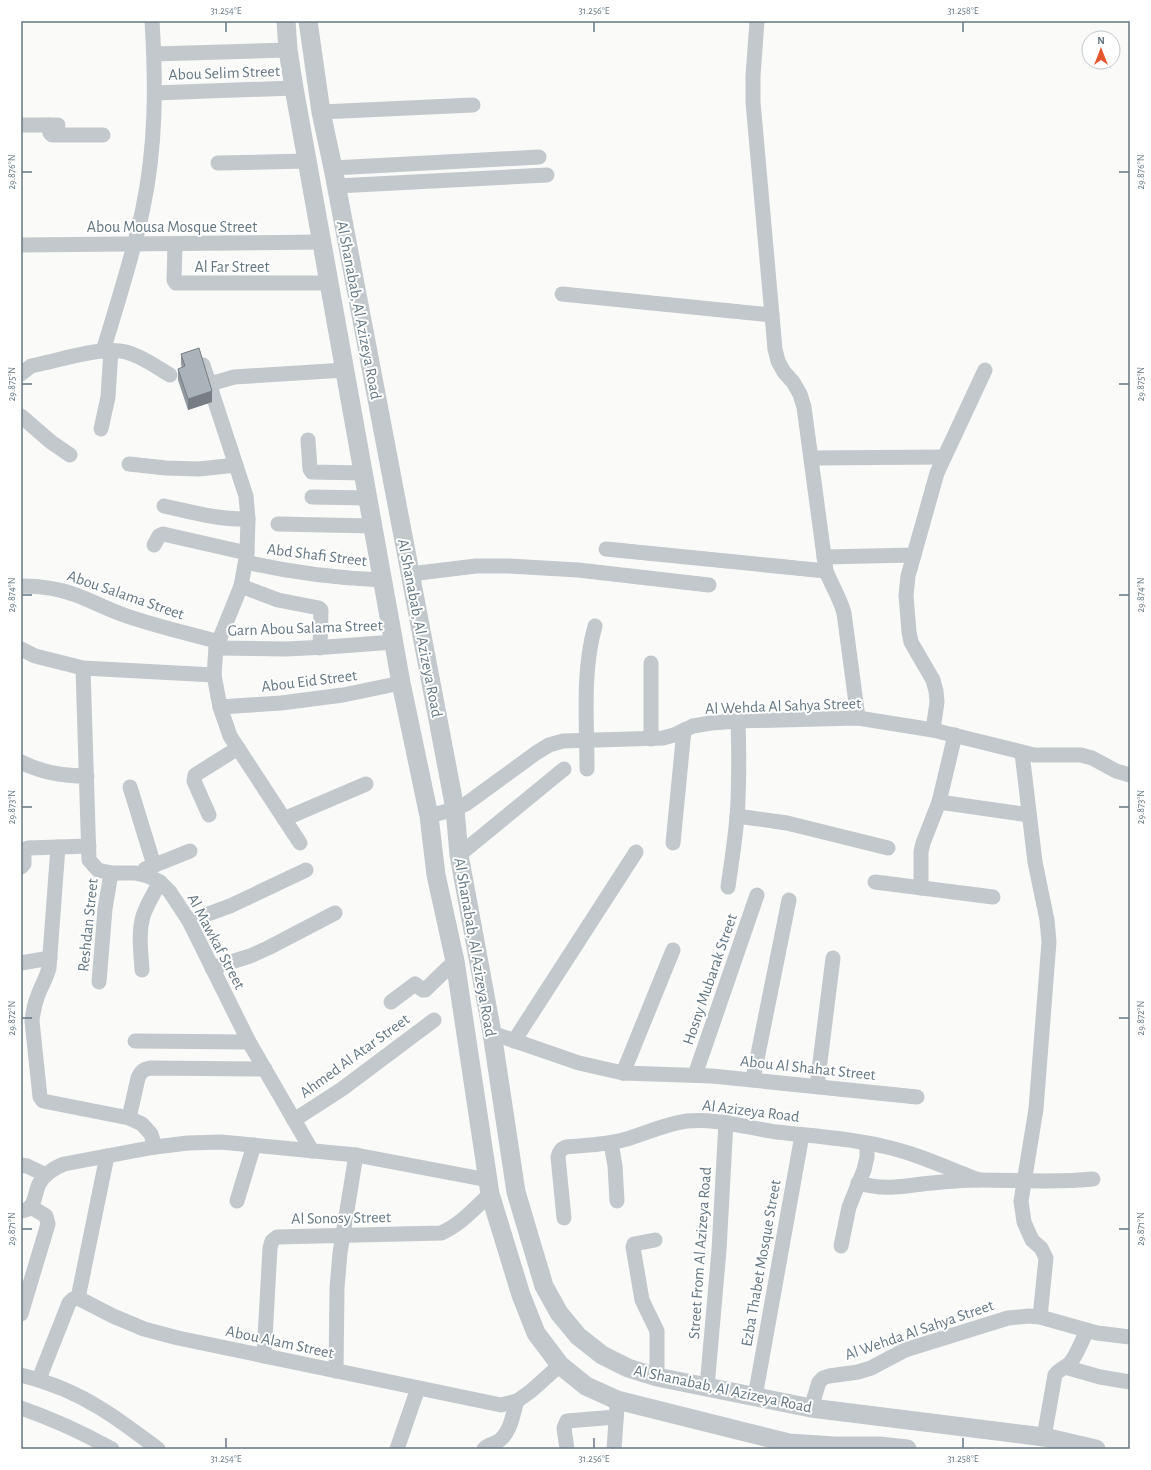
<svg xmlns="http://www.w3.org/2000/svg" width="1151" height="1470" viewBox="0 0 1151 1470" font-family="'Alegreya Sans',sans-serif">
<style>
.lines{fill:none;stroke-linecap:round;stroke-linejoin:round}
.minor{stroke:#c3c8cc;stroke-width:15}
.tertiary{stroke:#c3c8cc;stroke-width:19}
.wall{fill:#929a9f}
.shaded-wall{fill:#777d82}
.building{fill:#aab3b9;stroke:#777d82}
.ticks{fill:none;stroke:#657683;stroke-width:1.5}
.labels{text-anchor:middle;stroke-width:4;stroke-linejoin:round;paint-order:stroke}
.street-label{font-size:16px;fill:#657683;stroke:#fff}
.neatline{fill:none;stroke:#657683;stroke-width:1.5}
.ticks-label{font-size:10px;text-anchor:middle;fill:#657683}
</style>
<rect width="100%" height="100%" fill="#fafaf8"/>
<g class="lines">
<!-- minor -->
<g class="minor">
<path d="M757,21L753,76V102L775,349L778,361L784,372L793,382L800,394L804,407L826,571C832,586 840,598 844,613L858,718"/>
<polyline points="154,54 288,50"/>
<polyline points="155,93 294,88"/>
<polyline points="321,112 473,105"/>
<polyline points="21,125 58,125"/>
<polyline points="49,125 50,133 52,135 103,135"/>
<polyline points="218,163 308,161"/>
<polyline points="333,168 539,157"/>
<polyline points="337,186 547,175"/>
<polyline points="175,244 174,280 176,283 330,283"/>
<polyline points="21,245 322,242"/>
<polyline points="562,294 772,315"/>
<path d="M103,351C117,304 133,256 143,208C156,146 156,84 152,21"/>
<polyline points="203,365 246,496 248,519 247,553 241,586 216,648 214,675 220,707 230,736 300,843"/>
<path d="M21,374L31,366L40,364C64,359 103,346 126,352C142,356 156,367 170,375"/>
<polyline points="210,384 234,377 345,370"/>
<polyline points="21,416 51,442 70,455"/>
<polyline points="101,429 108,397 111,350"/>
<polyline points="308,440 310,469 312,472 364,473"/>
<polyline points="811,458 944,457"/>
<polyline points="129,464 166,468 199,469 236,465"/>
<polyline points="312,497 368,498"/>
<path d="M164,506C192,512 219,520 248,519"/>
<polyline points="278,524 373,526"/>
<polyline points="154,545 159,536 163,534 247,553"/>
<polyline points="606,549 826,571"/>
<polyline points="824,557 914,555"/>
<path d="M246,562C293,573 335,578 383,580"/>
<polyline points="410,574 476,566 509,566 578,570 709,585"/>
<path d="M21,586C39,586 58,588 76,595C92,601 107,609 124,615C155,626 187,633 219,642"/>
<polyline points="241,586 278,600 319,608 321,610 320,648"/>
<polyline points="216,648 286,649 327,647 394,642"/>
<polyline points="21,649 35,656 83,668 214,675"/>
<polyline points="83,668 89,860 98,870 111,873 135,873 148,876 160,882 170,892 189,921 249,1042 312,1151"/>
<polyline points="220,707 281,703 343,695 401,683"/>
<polyline points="933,730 937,702 936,691 933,680 911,642 909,632 906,595 908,576 937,473 985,370"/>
<polyline points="651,739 651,663"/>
<polyline points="1022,753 1035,862 1047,920 1049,942 1036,1109 1021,1201 1024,1222 1032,1240 1041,1248 1046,1258 1040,1317"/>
<path d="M21,762C42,773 63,776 87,776"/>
<path d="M587,769C587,721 582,672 595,626"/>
<polyline points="130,787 154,865"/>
<polyline points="939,802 1029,815"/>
<polyline points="209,815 194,781 195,775 238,748"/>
<polyline points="429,816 455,809 466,804 536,753 549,745 563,741 663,738 674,735 693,726 711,723 738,721 858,718 933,730 1034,755 1081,755 1092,758 1116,771 1130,775"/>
<polyline points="737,816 787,823 888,848"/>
<polyline points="284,819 366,784"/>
<polyline points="673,843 684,730"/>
<path d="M58,847L49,968C46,979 40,988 37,998C34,1006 33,1013 32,1021L40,1097L43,1101L48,1102L129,1118L142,1124L151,1134L155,1147"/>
<polyline points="459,855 564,769"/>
<polyline points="21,867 24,864 24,850 28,848 89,846"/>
<polyline points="145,869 190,851"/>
<polyline points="875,882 993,897"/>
<path d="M728,887C732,858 737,830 738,801C739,774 739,748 738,721"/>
<polyline points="921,888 921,852 923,843 939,802 955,735"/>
<polyline points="189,921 230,906 306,870"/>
<polyline points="21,963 50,958"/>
<polyline points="212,968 250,956 268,948 335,913"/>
<path d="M142,970C141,952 138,934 143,916C147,904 154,893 160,882"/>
<polyline points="99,982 105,909 111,873"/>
<polyline points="391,1002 415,984 423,990 425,990 455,961"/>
<polyline points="492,1033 579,1063 623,1073 712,1076 917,1097"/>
<polyline points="135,1041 249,1042"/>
<polyline points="514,1041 636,852"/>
<polyline points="623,1073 673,950"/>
<polyline points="695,1075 757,895"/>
<polyline points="753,1079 789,900"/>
<polyline points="817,1086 833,958"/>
<path d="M129,1118L138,1078C141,1071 144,1069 151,1068L265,1069"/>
<polyline points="294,1120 342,1089 434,1020"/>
<polyline points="611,1143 615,1166 617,1201"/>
<polyline points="21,1165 27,1166 46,1175"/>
<path d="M858,1183C885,1190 896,1187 922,1184C941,1182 960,1180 980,1180C1017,1180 1055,1183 1093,1179"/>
<polyline points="237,1201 254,1145"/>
<path d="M21,1211C36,1210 34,1194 39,1184C44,1174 54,1168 64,1164L155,1147L188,1143L221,1142L356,1155L488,1180"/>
<path d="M564,1218L558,1157C559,1151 561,1149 566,1147C585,1145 605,1145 623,1140C645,1134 664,1124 687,1121C718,1118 747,1128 777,1132C812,1136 848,1138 882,1146C916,1153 947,1168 979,1180"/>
<polyline points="655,1240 634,1244 633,1247 642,1300 657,1331 657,1377"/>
<polyline points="841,1246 849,1207 864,1170 867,1157 867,1143"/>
<polyline points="78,1298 107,1156"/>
<polyline points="21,1314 48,1224 46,1216 31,1207"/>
<path d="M264,1356L270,1248L272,1241L277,1237L441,1233C460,1225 475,1208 490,1194"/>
<polyline points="1065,1367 1100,1377 1130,1382"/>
<polyline points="336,1371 337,1288 340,1253 356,1155"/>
<path d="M21,1375C49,1382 76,1393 100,1408C120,1420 139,1435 158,1449"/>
<polyline points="39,1379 69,1303 73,1299 78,1298 113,1316 144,1329 178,1338 501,1405 517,1401 531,1391 560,1365"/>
<polyline points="707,1387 719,1250 726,1122"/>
<polyline points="755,1397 802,1135"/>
<path d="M21,1408C53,1419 83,1433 112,1449"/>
<polyline points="811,1408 819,1382 823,1378 829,1376 858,1372 871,1368 905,1350 1008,1318 1029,1316 1040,1317 1097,1333 1130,1337"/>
<path d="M1044,1437L1055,1375C1059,1369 1065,1368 1070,1363C1077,1355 1082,1340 1087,1331"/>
<polyline points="397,1449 418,1388"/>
<path d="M484,1449C489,1444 495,1444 500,1440C511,1431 513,1413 517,1401"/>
<polyline points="567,1449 564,1428 567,1421 616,1417"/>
<polyline points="614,1449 617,1407"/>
</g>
<!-- tertiary -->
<g class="tertiary">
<polyline points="286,21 288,50 294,88 401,683 429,816 436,875 455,961 490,1194 521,1295 536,1333 560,1365 586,1386 617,1400 789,1443 834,1446 879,1446 907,1449"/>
<polyline points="308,21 321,112 333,168 455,809 459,855 492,1033 516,1192 544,1286 559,1313 578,1336 602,1355 628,1368 657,1377 811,1408 1044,1437 1096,1449"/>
</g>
</g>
<!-- wall -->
<polygon class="wall" points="181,354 212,402 188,410 178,380 178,369 182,368 181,364"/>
<!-- shaded-wall -->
<polygon class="shaded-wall" points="212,391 212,402 188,410 188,399"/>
<!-- building -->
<polygon class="building" points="199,348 212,391 188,399 178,369 185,366 181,354"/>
<!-- ticks -->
<path class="ticks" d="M226,22V32M594,22V32M963,22V32M22,172H32M1119,172H1129M22,384H32M1119,384H1129M22,595H32M1119,595H1129M22,807H32M1119,807H1129M22,1018H32M1119,1018H1129M22,1229H32M1119,1229H1129M226,1438V1448M594,1438V1448M963,1438V1448"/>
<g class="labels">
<!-- street labels -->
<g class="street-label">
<text transform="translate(224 72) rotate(-2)" y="6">Abou Selim Street</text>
<text x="172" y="232">Abou Mousa Mosque Street</text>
<text x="232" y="272">Al Far Street</text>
<text transform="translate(360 310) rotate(79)" y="6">Al Shanabab, Al Azizeya Road</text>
<text transform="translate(317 554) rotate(7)" y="6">Abd Shafi Street</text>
<text transform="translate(126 594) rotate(19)" y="6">Abou Salama Street</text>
<text transform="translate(305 627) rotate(-2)" y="6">Garn Abou Salama Street</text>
<text transform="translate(421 628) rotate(79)" y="6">Al Shanabab, Al Azizeya Road</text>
<text transform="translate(309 680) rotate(-7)" y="6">Abou Eid Street</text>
<text transform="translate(783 705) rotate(-2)" y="6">Al Wehda Al Sahya Street</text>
<text transform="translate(87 925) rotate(-84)" y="6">Reshdan Street</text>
<text transform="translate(217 941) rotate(62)" y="6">Al Mawkaf Street</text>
<text transform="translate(476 947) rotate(80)" y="6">Al Shanabab, Al Azizeya Road</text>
<text transform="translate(709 979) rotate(-71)" y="6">Hosny Mubarak Street</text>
<text transform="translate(354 1055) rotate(-36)" y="6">Ahmed Al Atar Street</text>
<text transform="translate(808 1067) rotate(6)" y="6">Abou Al Shahat Street</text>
<text transform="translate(751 1110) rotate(7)" y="6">Al Azizeya Road</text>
<text transform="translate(341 1217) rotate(-1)" y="6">Al Sonosy Street</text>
<text transform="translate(699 1253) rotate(-86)" y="6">Street From Al Azizeya Road</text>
<text transform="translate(760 1263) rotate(-80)" y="6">Ezba Thabet Mosque Street</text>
<text transform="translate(919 1329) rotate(-19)" y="6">Al Wehda Al Sahya Street</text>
<text transform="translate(280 1341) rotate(12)" y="6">Abou Alam Street</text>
<text transform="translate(723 1388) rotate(12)" y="6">Al Shanabab, Al Azizeya Road</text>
</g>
</g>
<!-- border -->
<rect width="1151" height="1470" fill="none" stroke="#ffffff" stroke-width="44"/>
<!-- north arrow -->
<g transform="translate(1101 50)"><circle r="19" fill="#ffffff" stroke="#c1c8cd"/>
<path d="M0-3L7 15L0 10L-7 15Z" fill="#e4572e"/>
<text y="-6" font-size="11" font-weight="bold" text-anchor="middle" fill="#657683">N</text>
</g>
<rect x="22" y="22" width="1107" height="1426" class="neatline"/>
<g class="ticks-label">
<text x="226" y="14">31.254°E</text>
<text x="594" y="14">31.256°E</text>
<text x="963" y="14">31.258°E</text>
<text transform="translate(11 172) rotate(-90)" y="4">29.876°N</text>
<text transform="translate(1140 172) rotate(-90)" y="4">29.876°N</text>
<text transform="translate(11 384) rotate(-90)" y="4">29.875°N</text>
<text transform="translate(1140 384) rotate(-90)" y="4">29.875°N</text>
<text transform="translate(11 595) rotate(-90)" y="4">29.874°N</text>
<text transform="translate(1140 595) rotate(-90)" y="4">29.874°N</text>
<text transform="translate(11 807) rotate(-90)" y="4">29.873°N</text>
<text transform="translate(1140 807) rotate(-90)" y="4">29.873°N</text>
<text transform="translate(11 1018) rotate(-90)" y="4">29.872°N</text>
<text transform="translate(1140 1018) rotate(-90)" y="4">29.872°N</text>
<text transform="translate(11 1229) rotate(-90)" y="4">29.871°N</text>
<text transform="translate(1140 1229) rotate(-90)" y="4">29.871°N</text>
<text x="226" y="1462">31.254°E</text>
<text x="594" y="1462">31.256°E</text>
<text x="963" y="1462">31.258°E</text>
</g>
</svg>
